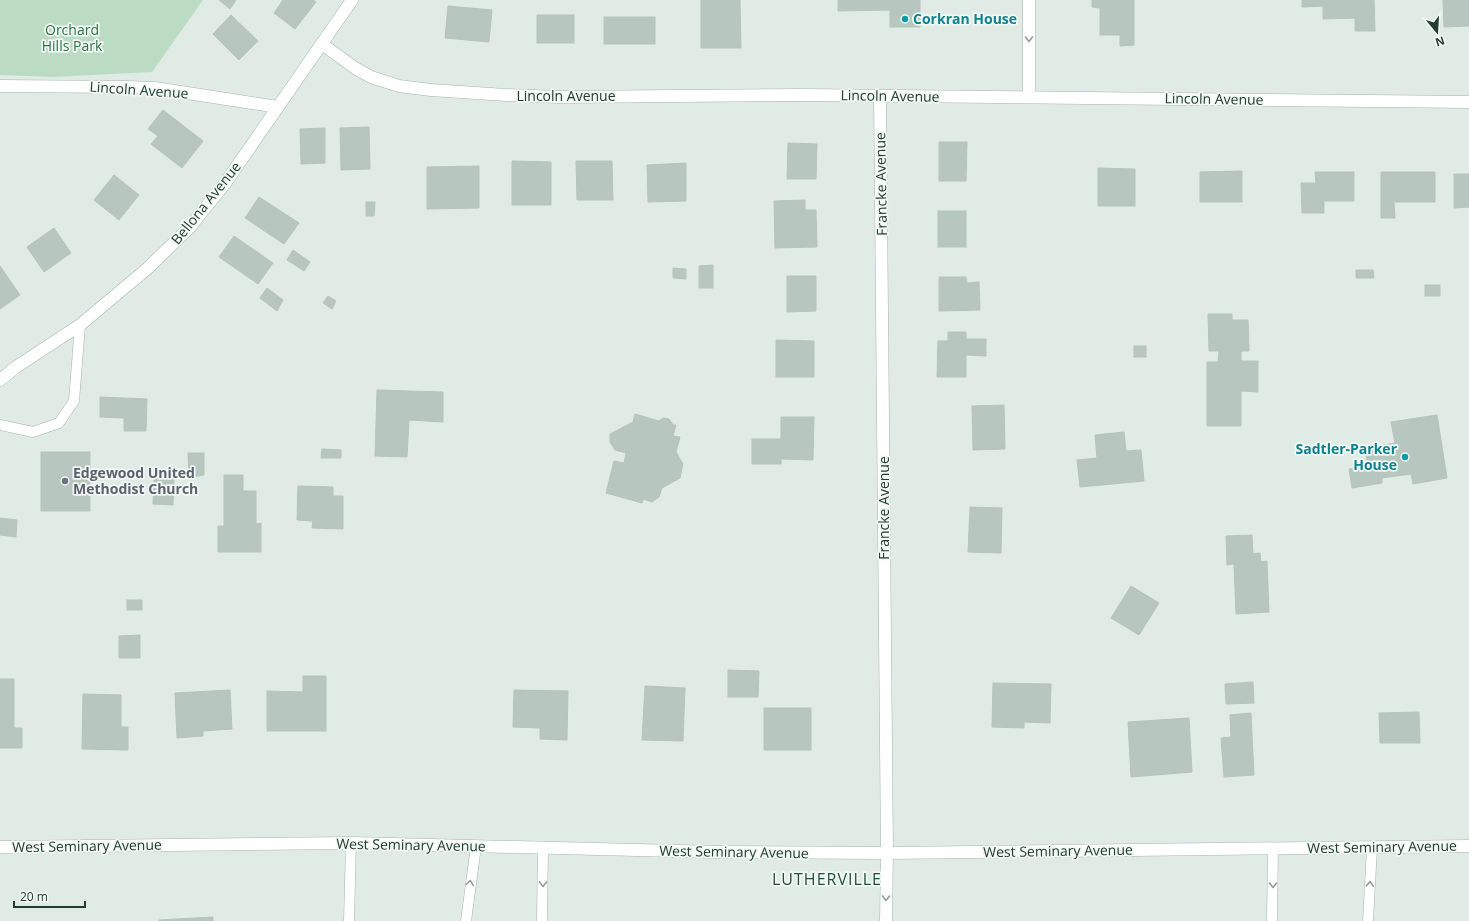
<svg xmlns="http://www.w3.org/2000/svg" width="1469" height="921" viewBox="0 0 1469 921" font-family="'Open Sans',sans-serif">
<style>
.green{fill:#bbdcc2}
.building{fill:#b7c6bf;stroke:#b4c5bd}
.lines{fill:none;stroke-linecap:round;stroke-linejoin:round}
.lane-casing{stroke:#a4b3ad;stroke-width:11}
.street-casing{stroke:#a4b3ad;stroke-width:13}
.secondary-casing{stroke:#a0b7ad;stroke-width:13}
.lane{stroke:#fff;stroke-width:10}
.street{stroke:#fff;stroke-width:12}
.secondary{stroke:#fff;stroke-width:12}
.oneway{stroke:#909d99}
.culture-dot{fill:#0f9aa8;stroke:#f2f8f4;stroke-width:1.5}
.worship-dot{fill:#6b7280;stroke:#f2f8f4;stroke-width:1.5}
.labels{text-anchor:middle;stroke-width:3.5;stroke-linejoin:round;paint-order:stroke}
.culture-label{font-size:14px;font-weight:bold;fill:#0d838f;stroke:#f2f8f4;text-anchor:start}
.park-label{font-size:14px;fill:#2e7144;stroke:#f2f8f4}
.street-label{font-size:14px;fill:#223b33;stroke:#f2f8f4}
.worship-label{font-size:14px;font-weight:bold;fill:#5b616d;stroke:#f2f8f4;text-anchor:start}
.quarter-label{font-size:16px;letter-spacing:1px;fill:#1f4d3f;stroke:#f2f8f4}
</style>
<rect width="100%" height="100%" fill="#e1ebe6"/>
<!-- green -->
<polygon class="green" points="0,0 203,0 152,72 53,77 0,75"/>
<!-- building -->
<g class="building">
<polygon points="219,0 236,0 230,9"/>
<polygon points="283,0 313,0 316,2 295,29 274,13"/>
<polygon points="701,0 740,0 741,48 701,48"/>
<polygon points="838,0 920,0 920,27 890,27 890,10 838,11"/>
<polygon points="1092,0 1134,0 1134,45 1120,46 1120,35 1100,35 1100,8 1092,7"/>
<polygon points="1302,0 1374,0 1375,31 1355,31 1355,18 1323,19 1323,6 1302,7"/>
<polygon points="1443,0 1469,0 1469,26 1444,27"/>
<polygon points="448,6 492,10 489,42 445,38"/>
<polygon points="231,15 258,41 239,60 213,34"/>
<rect x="537" y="15" width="37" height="28"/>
<rect x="604" y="17" width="51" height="27"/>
<polygon points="163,110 203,141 182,168 151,144 158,136 148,129"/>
<polygon points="369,127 370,169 341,170 340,128"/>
<polygon points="325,128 325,163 301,164 300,129"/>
<polygon points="939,142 967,142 966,181 939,181"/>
<polygon points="788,143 817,144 816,179 787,179"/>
<polygon points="512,161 551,162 551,205 512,205"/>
<polygon points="576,161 612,161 613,200 577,200"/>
<polygon points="686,163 686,201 648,202 647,165"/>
<polygon points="479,166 479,208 427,209 427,167"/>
<polygon points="1098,168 1135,169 1135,206 1098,206"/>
<polygon points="1242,171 1242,202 1200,202 1200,172"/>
<polygon points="1315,172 1354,172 1354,201 1324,201 1324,213 1302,213 1301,183 1316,183"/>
<polygon points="1381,172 1435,172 1435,202 1394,202 1395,218 1381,218"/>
<polygon points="1454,174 1469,174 1469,207 1454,208"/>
<polygon points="114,175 139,195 119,220 94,200"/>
<polygon points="259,197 299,223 284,244 245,218"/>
<polygon points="805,200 805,210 816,210 817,247 775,248 774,201"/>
<polygon points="366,202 375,202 374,216 366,216"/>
<rect x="938" y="211" width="28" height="36"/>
<polygon points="54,228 71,253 44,272 27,247"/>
<polygon points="234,236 273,263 258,284 219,257"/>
<polygon points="293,250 310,262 304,271 287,260"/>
<polygon points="713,265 713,288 699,288 699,266"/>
<polygon points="0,266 20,295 0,309"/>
<polygon points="673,268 686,269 686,279 673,278"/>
<polygon points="1356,270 1373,270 1374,278 1356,278"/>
<polygon points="787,276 816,276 816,311 787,312"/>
<polygon points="939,277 966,277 967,283 979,282 980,310 939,311"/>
<rect x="1425" y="285" width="15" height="11"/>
<polygon points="267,288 283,300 277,311 260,298"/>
<polygon points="328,296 336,301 332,309 323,303"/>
<polygon points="1208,314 1232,314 1232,320 1248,320 1249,351 1241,351 1241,361 1258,361 1258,392 1241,391 1241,426 1207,426 1207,362 1218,362 1219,351 1209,351"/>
<polygon points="948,332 966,332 966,339 986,339 986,356 966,355 966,377 937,377 938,341 948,341"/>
<polygon points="776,340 814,341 814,377 776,377"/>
<rect x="1134" y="346" width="12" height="11"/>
<polygon points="377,390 443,392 443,422 409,420 407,457 375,456"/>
<polygon points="100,397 147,399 146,431 124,431 124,418 100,417"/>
<polygon points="1004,405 1005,449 973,450 972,406"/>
<polygon points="635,414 659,421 663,418 669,419 673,425 676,425 673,436 680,437 676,452 683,464 680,478 662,488 659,497 652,502 643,499 642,503 606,493 614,461 624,463 626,453 615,450 610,442 610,434 633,422"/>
<polygon points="1437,415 1447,478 1413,484 1411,474 1382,478 1382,483 1352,488 1349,469 1368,466 1365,448 1395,443 1391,422"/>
<polygon points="781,417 814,417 813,460 781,459 781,464 752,464 752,439 781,439"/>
<polygon points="1124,432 1126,451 1141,450 1144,481 1080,487 1077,460 1097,458 1095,435"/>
<polygon points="322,449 341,450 341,458 321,458"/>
<rect x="41" y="452" width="49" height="59"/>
<polygon points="188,453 204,453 204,475 192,477 192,475 189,475"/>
<polygon points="159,470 168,470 167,478 174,478 173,505 153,504 154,478 159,478"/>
<polygon points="224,475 243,475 243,491 256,491 256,524 261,523 261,552 218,552 218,526 224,526"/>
<polygon points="298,486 333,487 333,496 343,496 343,529 312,528 313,521 297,520"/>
<polygon points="970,507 1002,508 1001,553 968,552"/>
<polygon points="0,518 17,520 16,537 0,535"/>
<polygon points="1252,535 1253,554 1260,553 1261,562 1267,561 1269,612 1236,614 1234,564 1227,565 1226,536"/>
<polygon points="1131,586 1159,603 1139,635 1111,618"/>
<rect x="127" y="600" width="15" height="10"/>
<polygon points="140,635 140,658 119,658 119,636"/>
<polygon points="728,670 759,671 758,697 728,697"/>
<polygon points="303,676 326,676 326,731 267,731 267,691 303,692"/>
<polygon points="0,679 14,679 14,728 22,728 22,748 0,748"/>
<polygon points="1253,682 1254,703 1226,704 1225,684"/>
<polygon points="993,683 1051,684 1050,723 1024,722 1024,728 992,727"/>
<polygon points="645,686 685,688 683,741 642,740"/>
<polygon points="230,690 232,729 203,731 203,736 177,738 175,693"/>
<polygon points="514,690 568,691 567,740 540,739 540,728 513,727"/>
<polygon points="83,694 121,695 121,727 128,727 128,750 82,749"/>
<rect x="764" y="708" width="47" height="42"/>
<polygon points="1419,712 1420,743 1380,743 1379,713"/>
<polygon points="1251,713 1254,775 1224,777 1221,738 1231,737 1230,715"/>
<polygon points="1189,718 1192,772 1131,777 1128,722"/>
<polygon points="213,917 213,921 159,921 159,920"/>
</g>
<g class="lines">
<defs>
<g id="lane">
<polyline points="0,425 33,432 59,423 74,401 80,325"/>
<polyline points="349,921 351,843"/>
<polyline points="466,921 476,846"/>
<polyline points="542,921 543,848"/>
<polyline points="1272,921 1273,849"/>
<polyline points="1368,921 1372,848"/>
</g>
<g id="street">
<polyline points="1029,0 1029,97"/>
<polyline points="322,44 355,68 371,77 399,86 431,90 506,95 559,97 804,95 1469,102"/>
<polyline points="0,86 125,87 155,88 278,107"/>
<polyline points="880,96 887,853 886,921"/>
</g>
<g id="secondary">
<polyline points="0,380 16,367 80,325 148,268 190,227 226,182 352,0"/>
<polyline points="0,847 351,843 717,852 887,853 1469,846"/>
</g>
</defs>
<!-- lane casing -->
<use href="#lane" class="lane-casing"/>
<!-- street casing -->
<use href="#street" class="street-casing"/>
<!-- secondary casing -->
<use href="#secondary" class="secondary-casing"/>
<!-- lane -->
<use href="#lane" class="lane"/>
<!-- street -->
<use href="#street" class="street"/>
<!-- secondary -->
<use href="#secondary" class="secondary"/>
</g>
<!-- one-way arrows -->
<defs><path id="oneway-chevron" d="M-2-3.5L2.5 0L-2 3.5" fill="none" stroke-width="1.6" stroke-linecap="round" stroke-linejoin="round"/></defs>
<g class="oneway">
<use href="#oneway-chevron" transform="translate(1029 39) rotate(90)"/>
<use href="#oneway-chevron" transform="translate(470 883) rotate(-82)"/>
<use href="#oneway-chevron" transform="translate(543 884) rotate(91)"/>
<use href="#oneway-chevron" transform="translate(1370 884) rotate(-87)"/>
<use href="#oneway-chevron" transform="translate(1273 885) rotate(91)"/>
<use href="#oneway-chevron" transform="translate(886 898) rotate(91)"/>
</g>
<!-- markers -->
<g class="culture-dot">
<circle cx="905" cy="19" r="4"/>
<circle cx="1405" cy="457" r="4"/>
</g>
<circle class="worship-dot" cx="65" cy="481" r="4"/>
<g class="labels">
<!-- culture labels -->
<g class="culture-label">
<text x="913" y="24">Corkran House</text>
<text x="1397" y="454" text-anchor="end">Sadtler-Parker<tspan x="1397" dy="16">House</tspan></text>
</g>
<!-- park labels -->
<g class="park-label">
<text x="72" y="35">Orchard<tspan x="72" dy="16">Hills Park</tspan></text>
</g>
<!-- street labels -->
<g class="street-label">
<text transform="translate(139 90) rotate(4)" y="5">Lincoln Avenue</text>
<text x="566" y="101">Lincoln Avenue</text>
<text transform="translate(890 96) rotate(1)" y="5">Lincoln Avenue</text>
<text transform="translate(1214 99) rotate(1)" y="5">Lincoln Avenue</text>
<text transform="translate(881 184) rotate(-91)" y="5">Francke Avenue</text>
<text transform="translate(206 203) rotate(-51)" y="5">Bellona Avenue</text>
<text transform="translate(884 508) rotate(-90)" y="5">Francke Avenue</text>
<text transform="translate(411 845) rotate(1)" y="5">West Seminary Avenue</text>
<text transform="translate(87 846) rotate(-1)" y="5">West Seminary Avenue</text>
<text transform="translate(1382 847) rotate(-1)" y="5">West Seminary Avenue</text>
<text transform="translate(1058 851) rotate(-1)" y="5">West Seminary Avenue</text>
<text transform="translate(734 852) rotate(1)" y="5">West Seminary Avenue</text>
</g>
<!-- worship labels -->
<g class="worship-label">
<text x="73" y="478">Edgewood United<tspan x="73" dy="16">Methodist Church</tspan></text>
</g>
<!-- quarter labels -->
<g class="quarter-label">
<text x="827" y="885">LUTHERVILLE</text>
</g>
</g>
<!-- north arrow -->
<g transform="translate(1437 32) rotate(162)" stroke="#f2f8f4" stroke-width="3" paint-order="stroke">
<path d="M0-3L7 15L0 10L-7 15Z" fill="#223b33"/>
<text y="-6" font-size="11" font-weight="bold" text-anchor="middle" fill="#223b33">N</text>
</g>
<!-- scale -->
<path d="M14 901v6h71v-6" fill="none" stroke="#223b33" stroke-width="2"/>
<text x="20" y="901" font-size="12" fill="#223b33" stroke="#f2f8f4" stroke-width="3" paint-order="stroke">20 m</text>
</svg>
